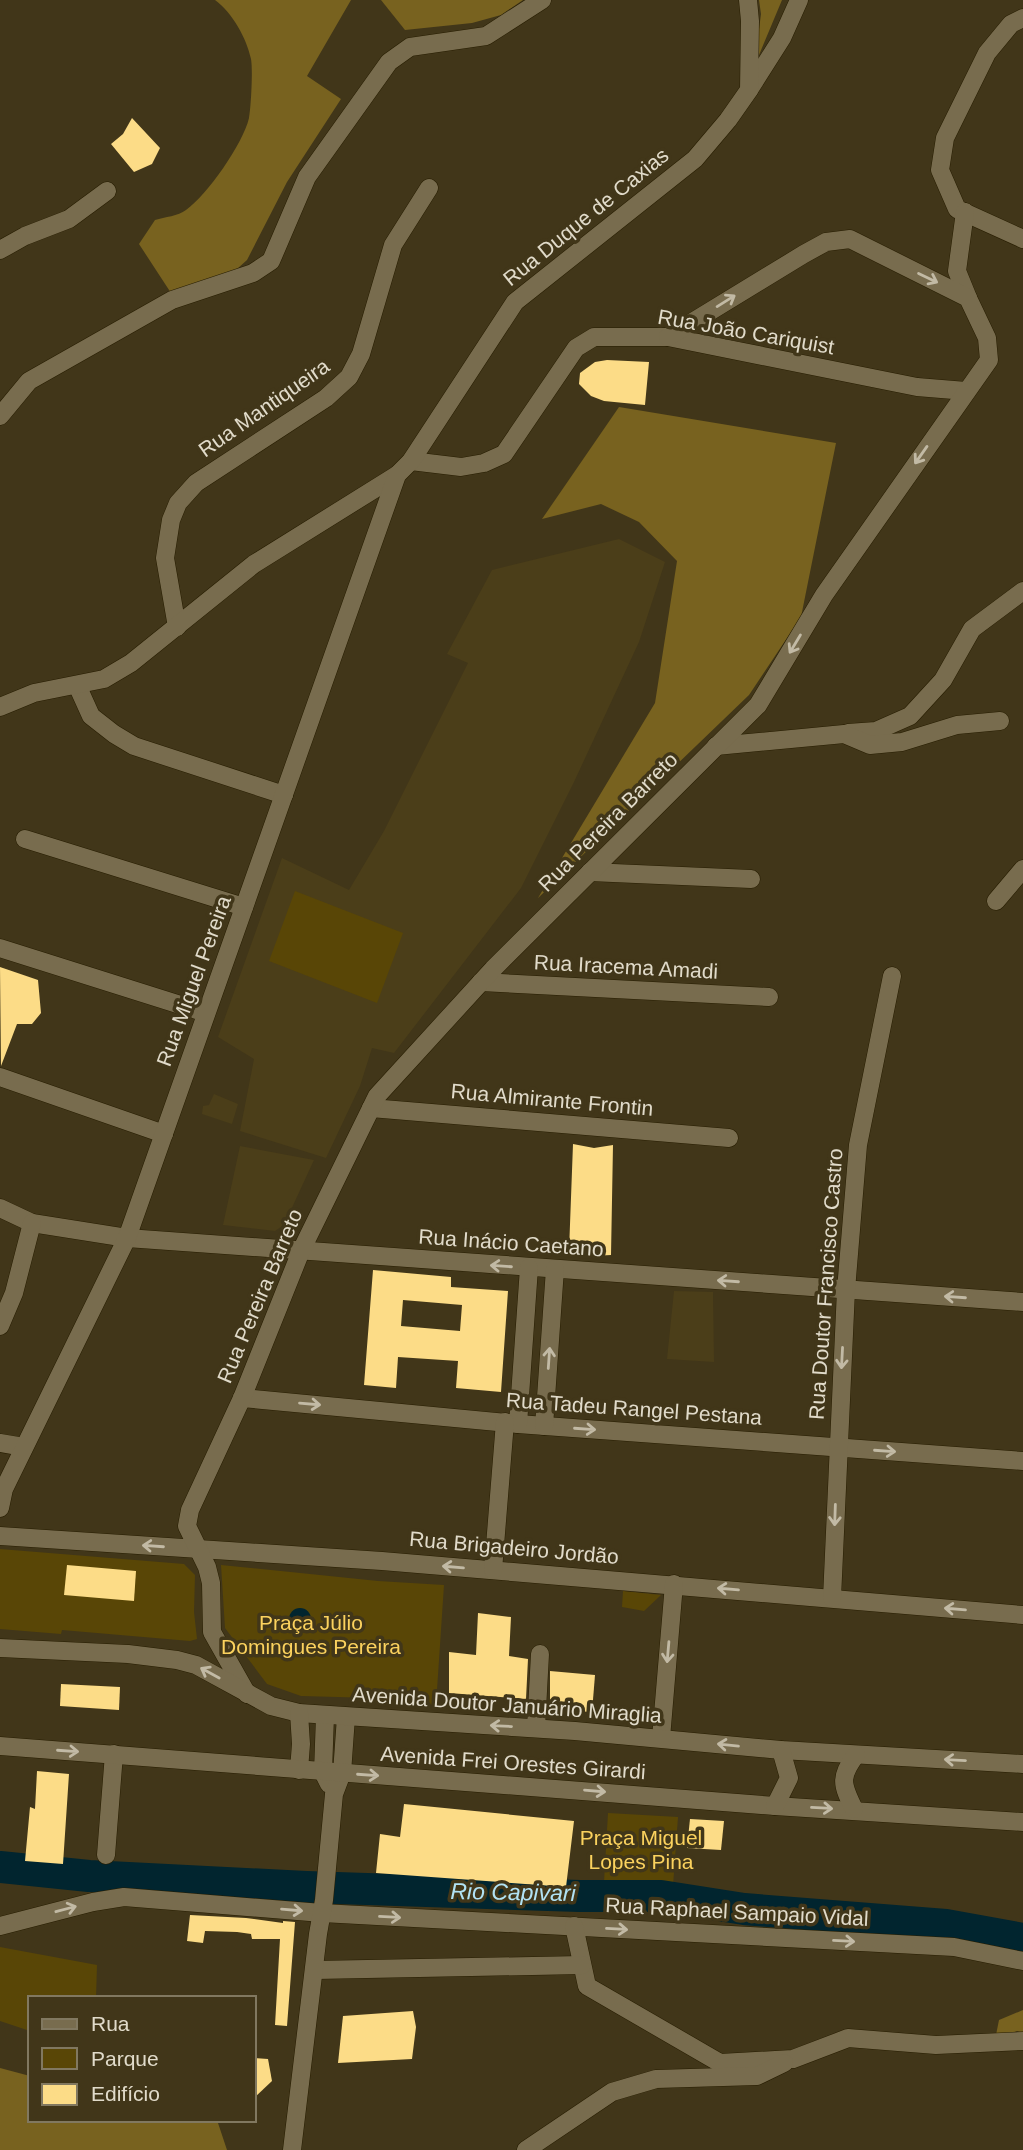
<svg xmlns="http://www.w3.org/2000/svg" width="1023" height="2150" viewBox="0 0 1023 2150" font-family="Helvetica,sans-serif">
<style>
.built{fill:#4b3e19}
.green{fill:#594606}
.forest{fill:#78621f}
.water{fill:#01252f}
.lines{fill:none;stroke-linecap:round;stroke-linejoin:round}
.river{stroke:#01252f;stroke-width:32}
.building{fill:#fcdc87;fill-rule:evenodd}
.minor-casing{stroke:#271d01;stroke-width:19}
.tertiary-casing{stroke:#271d01;stroke-width:19}
.secondary-casing{stroke:#271d01;stroke-width:19}
.minor{stroke:#786c4e;stroke-width:18}
.tertiary{stroke:#786c4e;stroke-width:18}
.secondary{stroke:#786c4e;stroke-width:18}
.oneway{stroke:#c2baa5}
.labels{text-anchor:middle;stroke-width:7;stroke-linejoin:round;paint-order:stroke}
.street-label{font-size:21px;fill:#e1dbca;stroke:#413619}
.park-label{font-size:21px;fill:#fbd25e;stroke:#413619}
.water-label{font-size:23px;font-style:italic;fill:#b1e2f4;stroke:#413619}
</style>
<rect width="100%" height="100%" fill="#413619"/>
<!-- built -->
<g class="built">
<polygon points="619,539 665,562 639,642 574,782 521,888 394,1053 372,1048 360,1086 326,1158 240,1131 254,1059 218,1037 282,858 349,890 384,831 468,663 447,654 492,570"/>
<polygon points="214,1094 238,1104 232,1124 202,1114 203,1106 209,1105"/>
<polygon points="240,1146 314,1160 284,1225 275,1231 223,1225"/>
<polygon points="674,1291 713,1292 714,1362 667,1359"/>
</g>
<!-- green -->
<g class="green">
<polygon points="295,891 403,933 377,1003 269,961"/>
<polygon points="0,1549 184,1564 195,1575 194,1612 197,1639 190,1641 62,1630 61,1634 0,1629"/>
<polygon points="221,1565 378,1581 444,1585 436,1705 373,1698 301,1696 267,1684 225,1628"/>
<polygon points="623,1591 661,1595 644,1611 622,1607"/>
<polygon points="608,1813 678,1817 673,1886 604,1882"/>
<polygon points="0,1947 97,1965 96,1998 30,1998 30,2031 0,2021"/>
</g>
<!-- forest -->
<g class="forest">
<path d="M215,0H351L307,76L341,99L287,182L247,260L227,278L171,293L139,244L155,220C165,217 178,216 186,210C207,195 243,144 249,118C251,108 253,69 251,59C247,39 232,12 215,0Z"/>
<polygon points="381,0 523,0 501,15 472,23 405,30"/>
<polygon points="759,0 782,0 754,67 761,14"/>
<polygon points="619,407 836,443 801,617 749,695 538,898 655,703 677,561 639,522 601,504 542,519"/>
<polygon points="1023,2010 1023,2033 1017,2031 995,2040 999,2020"/>
<polygon points="0,2068 30,2076 30,2120 217,2120 227,2150 0,2150"/>
</g>
<!-- water -->
<circle class="water" cx="300" cy="1619" r="11"/>
<g class="lines">
<!-- river -->
<polyline class="river" points="0,1867 89,1876 306,1887 580,1896 661,1896 744,1909 946,1925 1023,1939"/>
</g>
<!-- building -->
<g class="building">
<polygon points="132,118 160,148 152,164 134,172 111,144 123,134"/>
<polygon points="607,360 649,362 645,405 604,401 591,396 579,384 580,373 595,362"/>
<polygon points="0,967 38,980 41,1013 32,1024 17,1024 1,1066"/>
<polygon points="573,1144 594,1148 613,1145 611,1255 592,1256 569,1251"/>
<path d="M373,1270L451,1277V1287L508,1291L501,1392L456,1388L458,1361L398,1357L396,1388L364,1385ZM403,1300L462,1305L460,1331L401,1326Z"/>
<polygon points="67,1565 136,1571 134,1601 64,1595"/>
<polygon points="478,1613 511,1617 509,1656 528,1659 526,1699 449,1693 449,1652 476,1655"/>
<polygon points="550,1671 595,1675 592,1712 550,1710"/>
<polygon points="61,1684 120,1687 119,1710 60,1706"/>
<polygon points="37,1771 69,1774 63,1864 25,1861 30,1807 35,1809"/>
<polygon points="404,1804 574,1821 566,1887 376,1873 380,1834 400,1837"/>
<polygon points="690,1819 724,1821 721,1850 687,1848"/>
<polygon points="190,1915 246,1918 283,1923 283,1921 295,1922 287,2026 275,2025 280,1939 252,1939 251,1934 237,1932 205,1931 203,1943 187,1941"/>
<polygon points="413,2011 416,2027 412,2059 338,2063 343,2016"/>
<polygon points="254,2058 268,2059 272,2081 254,2098"/>
</g>
<g class="lines">
<defs>
<g id="minor">
<polyline points="1023,18 1011,24 987,53 945,138 940,170 957,209 1023,239"/>
<polyline points="749,90 782,38 799,0"/>
<polyline points="965,212 957,271 968,298"/>
<polyline points="0,250 25,236 69,219 107,191"/>
<polyline points="0,416 29,381 172,300 253,273 271,261 307,177 389,62 410,47 486,36 542,0"/>
<polyline points="411,461 461,467 484,463 504,454 576,348 594,337 668,337 917,387 966,391"/>
<polyline points="177,627 165,558 171,520 178,503 196,483 326,398 349,377 361,354 393,245 429,188"/>
<polyline points="77,685 91,716 114,734 134,746 284,795"/>
<polyline points="0,707 34,693 104,679 131,663 254,564 397,475"/>
<polyline points="848,733 876,731 910,716 943,680 972,629 1023,591"/>
<polyline points="716,746 844,734 870,745 902,742 957,725 1000,721"/>
<polyline points="25,839 244,907"/>
<polyline points="590,872 751,879"/>
<polyline points="996,901 1023,869"/>
<polyline points="0,948 206,1013"/>
<polyline points="481,982 769,997"/>
<polyline points="0,1077 164,1134"/>
<polyline points="371,1108 729,1138"/>
<polyline points="0,1208 32,1223 127,1238 1023,1302"/>
<polyline points="0,1326 14,1293 32,1223"/>
<polyline points="242,1398 518,1424 1023,1461"/>
<polyline points="518,1424 529,1268"/>
<polyline points="544,1426 555,1269"/>
<polyline points="0,1443 24,1447"/>
<polyline points="0,1508 4,1489 127,1238 397,475 411,461 515,302 695,159 728,120 749,90 750,21 748,0"/>
<polyline points="0,1536 382,1561 1023,1615"/>
<polyline points="493,1570 505,1422"/>
<polyline points="832,1598 846,1290 858,1145 892,976"/>
<polyline points="247,1694 212,1632 211,1583 207,1567 187,1526 190,1510 242,1398 301,1251 377,1096 493,969 758,705 824,595 989,360 987,338 968,298 850,239 826,242 804,254 668,337"/>
<polyline points="536,1728 540,1654"/>
<polyline points="661,1738 674,1584"/>
<polyline points="106,1855 114,1754"/>
<polyline points="0,1926 93,1902 124,1897 322,1913 954,1947 1023,1961"/>
<polyline points="574,1926 587,1986 720,2063 793,2059 848,2038 936,2045 1023,2041"/>
<polyline points="315,1970 582,1965"/>
<polyline points="526,2150 612,2092 656,2079 757,2076 784,2063"/>
</g>
<g id="tertiary">
<polyline points="325,1716 323,1772 329,1784"/>
<polyline points="292,2150 318,1934 324,1900 334,1794 342,1773 346,1717"/>
</g>
<g id="secondary">
<polyline points="0,1648 128,1654 177,1660 196,1665 271,1706 299,1713 575,1731 781,1750 1023,1764"/>
<polyline points="299,1713 301,1744 299,1770"/>
<polyline points="0,1746 775,1806 1023,1822"/>
<polyline points="775,1806 789,1778 781,1750"/>
<path d="M854,1809C842,1785 839,1777 856,1755"/>
</g>
</defs>
<!-- minor casing -->
<use href="#minor" class="minor-casing"/>
<!-- tertiary casing -->
<use href="#tertiary" class="tertiary-casing"/>
<!-- secondary casing -->
<use href="#secondary" class="secondary-casing"/>
<!-- minor -->
<use href="#minor" class="minor"/>
<!-- tertiary -->
<use href="#tertiary" class="tertiary"/>
<!-- secondary -->
<use href="#secondary" class="secondary"/>
</g>
<!-- one-way arrows -->
<defs><path id="oneway-shaft" d="M-6 0H5M1.5-3L5.5 0L1.5 3" fill="none" stroke-width="1.6" stroke-linecap="round" stroke-linejoin="round" transform="scale(1.75)"/></defs>
<g class="oneway">
<use href="#oneway-shaft" transform="translate(928 278) rotate(26)"/>
<use href="#oneway-shaft" transform="translate(726 301) rotate(-32)"/>
<use href="#oneway-shaft" transform="translate(921 455) rotate(125)"/>
<use href="#oneway-shaft" transform="translate(795 644) rotate(121)"/>
<use href="#oneway-shaft" transform="translate(501 1266) rotate(-176)"/>
<use href="#oneway-shaft" transform="translate(728 1281) rotate(-176)"/>
<use href="#oneway-shaft" transform="translate(955 1297) rotate(-176)"/>
<use href="#oneway-shaft" transform="translate(549 1358) rotate(-86)"/>
<use href="#oneway-shaft" transform="translate(842 1358) rotate(93)"/>
<use href="#oneway-shaft" transform="translate(310 1404) rotate(5)"/>
<use href="#oneway-shaft" transform="translate(585 1429) rotate(4)"/>
<use href="#oneway-shaft" transform="translate(885 1451) rotate(4)"/>
<use href="#oneway-shaft" transform="translate(835 1515) rotate(92)"/>
<use href="#oneway-shaft" transform="translate(153 1546) rotate(-176)"/>
<use href="#oneway-shaft" transform="translate(453 1567) rotate(-175)"/>
<use href="#oneway-shaft" transform="translate(728 1589) rotate(-175)"/>
<use href="#oneway-shaft" transform="translate(955 1609) rotate(-175)"/>
<use href="#oneway-shaft" transform="translate(668 1652) rotate(95)"/>
<use href="#oneway-shaft" transform="translate(210 1673) rotate(-151)"/>
<use href="#oneway-shaft" transform="translate(501 1726) rotate(-177)"/>
<use href="#oneway-shaft" transform="translate(728 1745) rotate(-174)"/>
<use href="#oneway-shaft" transform="translate(68 1751) rotate(4)"/>
<use href="#oneway-shaft" transform="translate(955 1760) rotate(-177)"/>
<use href="#oneway-shaft" transform="translate(368 1775) rotate(4)"/>
<use href="#oneway-shaft" transform="translate(595 1791) rotate(5)"/>
<use href="#oneway-shaft" transform="translate(822 1808) rotate(3)"/>
<use href="#oneway-shaft" transform="translate(66 1909) rotate(-15)"/>
<use href="#oneway-shaft" transform="translate(292 1910) rotate(5)"/>
<use href="#oneway-shaft" transform="translate(390 1917) rotate(3)"/>
<use href="#oneway-shaft" transform="translate(617 1929) rotate(3)"/>
<use href="#oneway-shaft" transform="translate(844 1941) rotate(3)"/>
</g>
<g class="labels">
<!-- street labels -->
<g class="street-label">
<text transform="translate(586 217) rotate(-39)" y="7">Rua Duque de Caxias</text>
<text transform="translate(746 332) rotate(10)" y="7">Rua João Cariquist</text>
<text transform="translate(264 408) rotate(-35)" y="7">Rua Mantiqueira</text>
<text transform="translate(608 822) rotate(-45)" y="7">Rua Pereira Barreto</text>
<text transform="translate(626 967) rotate(3)" y="7">Rua Iracema Amadi</text>
<text transform="translate(194 981) rotate(-70)" y="7">Rua Miguel Pereira</text>
<text transform="translate(552 1100) rotate(5)" y="7">Rua Almirante Frontin</text>
<text transform="translate(511 1243) rotate(4)" y="7">Rua Inácio Caetano</text>
<text transform="translate(826 1284) rotate(-86)" y="7">Rua Doutor Francisco Castro</text>
<text transform="translate(260 1296) rotate(-67)" y="7">Rua Pereira Barreto</text>
<text transform="translate(634 1409) rotate(4)" y="7">Rua Tadeu Rangel Pestana</text>
<text transform="translate(514 1548) rotate(5)" y="7">Rua Brigadeiro Jordão</text>
<text transform="translate(507 1705) rotate(4)" y="7">Avenida Doutor Januário Miraglia</text>
<text transform="translate(513 1763) rotate(4)" y="7">Avenida Frei Orestes Girardi</text>
<text transform="translate(737 1912) rotate(3)" y="7">Rua Raphael Sampaio Vidal</text>
</g>
<!-- park labels -->
<g class="park-label">
<text x="311" y="1630">Praça Júlio<tspan x="311" dy="24">Domingues Pereira</tspan></text>
<text x="641" y="1845">Praça Miguel<tspan x="641" dy="24">Lopes Pina</tspan></text>
</g>
<!-- water labels -->
<g class="water-label">
<text transform="translate(513 1892) rotate(1)" y="8">Rio Capivari</text>
</g>
</g>
<!-- legend -->
<rect x="28" y="1996" width="228" height="126" fill="#413619" stroke="#817860" stroke-width="2"/>
<rect x="42" y="2019" width="35" height="10" fill="#786c4e" stroke="#817860" stroke-width="2"/>
<text x="91" y="2031" font-size="21" fill="#e1dbca">Rua</text>
<rect x="42" y="2048" width="35" height="21" fill="#594606" stroke="#817860" stroke-width="2"/>
<text x="91" y="2066" font-size="21" fill="#e1dbca">Parque</text>
<rect x="42" y="2084" width="35" height="21" fill="#fcdc87" stroke="#817860" stroke-width="2"/>
<text x="91" y="2101" font-size="21" fill="#e1dbca">Edifício</text>
</svg>
